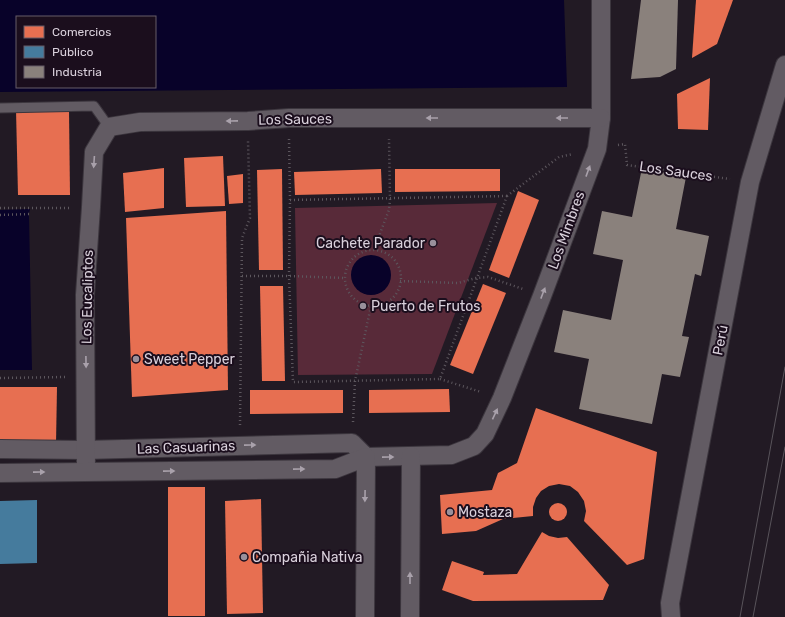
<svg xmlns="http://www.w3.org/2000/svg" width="785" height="617" viewBox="0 0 785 617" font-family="Rubik,sans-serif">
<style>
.green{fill:#582a39}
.water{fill:#080229;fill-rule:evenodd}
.shops{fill:#e76f51}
.public{fill:#457b9d}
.industry{fill:#8a817c}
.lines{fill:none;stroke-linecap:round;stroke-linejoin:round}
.lane-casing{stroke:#3c363e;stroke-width:11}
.street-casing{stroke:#3c363e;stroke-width:20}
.path{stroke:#5d575e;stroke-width:2.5;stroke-dasharray:1 3;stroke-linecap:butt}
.lane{stroke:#625b63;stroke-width:9}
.street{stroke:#625b63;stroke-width:18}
.tram{stroke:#59545b;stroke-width:1}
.oneway{fill:#a9a1ab}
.poi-dot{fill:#99909b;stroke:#1b0e1d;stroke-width:1.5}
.labels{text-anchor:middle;stroke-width:4;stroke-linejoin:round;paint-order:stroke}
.street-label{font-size:14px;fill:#d9d0db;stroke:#1b0e1d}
.poi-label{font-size:14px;fill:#d9d0db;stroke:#1b0e1d;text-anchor:start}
</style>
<rect width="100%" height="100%" fill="#221a24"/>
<!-- green -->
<polygon class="green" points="497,203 432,374 298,375 295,208"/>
<!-- water -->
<g class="water">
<path d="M0,0H564L567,87L0,92ZM17,17H155V87H17Z"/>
<polygon points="30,209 29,214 32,370 0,370 0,210"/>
<circle cx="371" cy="275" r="20"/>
</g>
<!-- shops -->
<g class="shops">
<polygon points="696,0 733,0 717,44 692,58"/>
<polygon points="710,78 708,130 678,129 677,94"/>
<polygon points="16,110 69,110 70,195 18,195"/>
<polygon points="223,156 225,206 186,207 184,158"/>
<polygon points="164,168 164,208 125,212 123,173"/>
<polygon points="282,169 283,270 259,270 257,170"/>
<polygon points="381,169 382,193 295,195 294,172"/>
<polygon points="395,169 500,169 500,191 395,192"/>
<polygon points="243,174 243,203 229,204 227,176"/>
<polygon points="518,191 539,200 509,278 489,270"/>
<polygon points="226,211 228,390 132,397 126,218"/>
<polygon points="483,284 506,293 473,374 450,365"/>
<polygon points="260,286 283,286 285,381 262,381"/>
<polygon points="0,387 57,387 56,444 0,444"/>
<polygon points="449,389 450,412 369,413 369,390"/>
<polygon points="250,390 343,390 343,413 250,414"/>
<polygon points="536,408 657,452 644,559 627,565 584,521 586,511 584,501 578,492 570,486 559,484 549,486 541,491 536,498 533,507 533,516 503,519 476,531 442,534 440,495 492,490 498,473 517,463"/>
<rect x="168" y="487" width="37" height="129"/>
<polygon points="261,499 263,613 227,614 225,501"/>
<circle cx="558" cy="512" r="9"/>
<polygon points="542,532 549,536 558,538 567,537 609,585 603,600 473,601 442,590 452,561 484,572 483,575 517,574"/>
</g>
<!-- public -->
<polygon class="public" points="37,500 37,563 0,564 0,501"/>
<!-- industry -->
<g class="industry">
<polygon points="641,0 678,0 676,69 660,77 631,79"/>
<polygon points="642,168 686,177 676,229 709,236 701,276 695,274 682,336 689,337 680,377 662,374 652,424 579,409 589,359 554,352 563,310 611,320 623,260 593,254 602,211 632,217"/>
</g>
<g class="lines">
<defs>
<polyline id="lane" points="0,108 94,106 109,127"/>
<g id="street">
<polyline points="0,449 85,450 352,443 366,457 451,455 474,446 485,434 502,398 542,296 597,149 601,118 601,0"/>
<polyline points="86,472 85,295 91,207 94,152 109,127 140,122 248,121 289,118 601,118"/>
<polyline points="0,473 335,469 366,457 365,617"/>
<polyline points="410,617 411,456"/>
<polyline points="671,617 670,603 750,182 785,65"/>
</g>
</defs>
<!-- lane casing -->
<use href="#lane" class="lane-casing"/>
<!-- street casing -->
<use href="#street" class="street-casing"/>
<!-- path -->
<g class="path">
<polyline points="289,139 290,200"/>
<polyline points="618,145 625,144 627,165 730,179"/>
<polygon points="507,196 440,379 293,382 289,276 290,200"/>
<polyline points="507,196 559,157 573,154"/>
<polyline points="0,208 70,208"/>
<polyline points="0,215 29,214"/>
<polyline points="374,249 389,210 390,199 389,139"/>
<circle cx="373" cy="278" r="28"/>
<polyline points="242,276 289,276 345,278"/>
<polyline points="400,281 458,283 476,278 488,277 523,289"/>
<polyline points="0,378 65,377"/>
<polyline points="440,379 481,392"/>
<polyline points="353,422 355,381 371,306"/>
<polyline points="240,425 242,238 250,218 248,141"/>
</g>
<!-- lane -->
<use href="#lane" class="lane"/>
<!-- street -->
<use href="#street" class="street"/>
<!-- tram -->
<g class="tram">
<polyline points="740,617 785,367"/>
<polyline points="753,617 785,447"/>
</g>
</g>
<!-- one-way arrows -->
<defs><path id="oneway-solid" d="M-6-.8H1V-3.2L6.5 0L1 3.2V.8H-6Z"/></defs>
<g class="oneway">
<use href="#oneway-solid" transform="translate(432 118) rotate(-180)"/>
<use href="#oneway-solid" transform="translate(562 118) rotate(-180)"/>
<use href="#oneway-solid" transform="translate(232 121) rotate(179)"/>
<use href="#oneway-solid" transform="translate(94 162) rotate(94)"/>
<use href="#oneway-solid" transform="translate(588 171) rotate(-70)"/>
<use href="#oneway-solid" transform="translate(543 293) rotate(-69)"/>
<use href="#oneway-solid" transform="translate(86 362) rotate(89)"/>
<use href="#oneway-solid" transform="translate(495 414) rotate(-65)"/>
<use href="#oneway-solid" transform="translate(250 445) rotate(-1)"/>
<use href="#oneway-solid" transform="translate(388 457) rotate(-1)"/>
<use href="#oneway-solid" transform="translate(299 469) rotate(-1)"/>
<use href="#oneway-solid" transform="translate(169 471) rotate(-1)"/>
<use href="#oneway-solid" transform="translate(39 472) rotate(-1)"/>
<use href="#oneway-solid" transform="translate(365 496) rotate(91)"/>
<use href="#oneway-solid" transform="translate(410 578) rotate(-90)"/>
</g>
<!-- markers -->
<g class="poi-dot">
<circle cx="433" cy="243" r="4"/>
<circle cx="363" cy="306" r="4"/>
<circle cx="136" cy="359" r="4"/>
<circle cx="450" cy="512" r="4"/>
<circle cx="244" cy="557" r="4"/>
</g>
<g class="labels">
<!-- street labels -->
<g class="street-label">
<text transform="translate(295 119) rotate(-1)" y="5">Los Sauces</text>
<text transform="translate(676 171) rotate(8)" y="5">Los Sauces</text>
<text transform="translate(566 230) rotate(-70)" y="5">Los Mimbres</text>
<text transform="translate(87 297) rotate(-89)" y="5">Los Eucaliptos</text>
<text transform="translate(720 340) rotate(-79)" y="5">Perú</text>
<text transform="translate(186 447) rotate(-2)" y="5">Las Casuarinas</text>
</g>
<!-- poi labels -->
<g class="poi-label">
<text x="425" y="248" text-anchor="end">Cachete Parador</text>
<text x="371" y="311">Puerto de Frutos</text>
<text x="144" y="364">Sweet Pepper</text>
<text x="458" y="517">Mostaza</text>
<text x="252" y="562">Compañia Nativa</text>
</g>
</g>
<!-- legend -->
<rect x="16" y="16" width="140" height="72" fill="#1b0e1d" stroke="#675c69"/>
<rect x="24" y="26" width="20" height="12" fill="#e76f51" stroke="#675c69"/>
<text x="52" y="36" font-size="12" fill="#d9d0db">Comercios</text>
<rect x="24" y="46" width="20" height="12" fill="#457b9d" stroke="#675c69"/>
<text x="52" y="56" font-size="12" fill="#d9d0db">Público</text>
<rect x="24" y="66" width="20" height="12" fill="#8a817c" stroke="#675c69"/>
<text x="52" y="76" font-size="12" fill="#d9d0db">Industria</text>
</svg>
